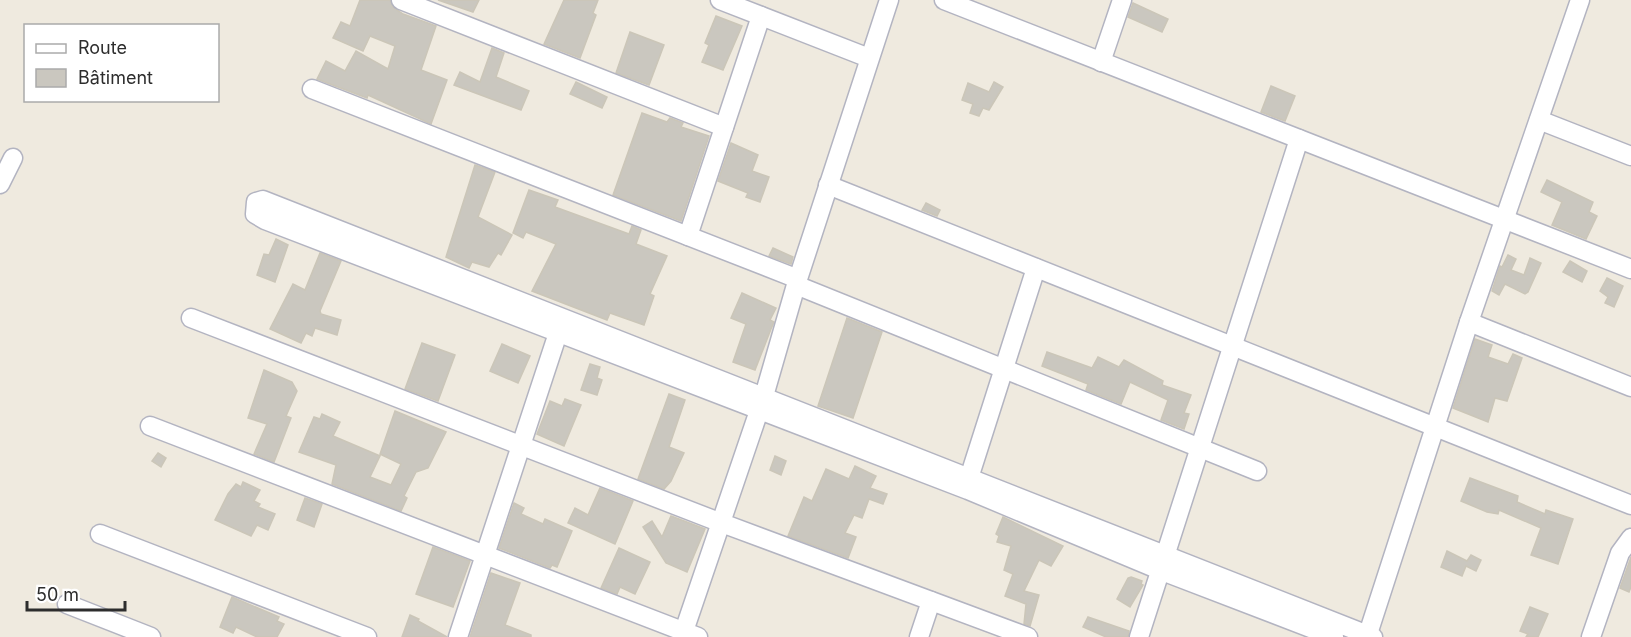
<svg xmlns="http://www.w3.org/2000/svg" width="1631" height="637" viewBox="0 0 1631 637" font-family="Inter,sans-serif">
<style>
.building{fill:#cac7bf;stroke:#cbc6b8;stroke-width:1.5}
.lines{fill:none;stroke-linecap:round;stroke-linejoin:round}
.minor-casing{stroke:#b3b4c1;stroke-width:21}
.minor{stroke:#fff;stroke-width:18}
</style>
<rect width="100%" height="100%" fill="#efeadf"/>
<!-- building -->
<g class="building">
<polygon points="360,0 390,0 393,7 403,14 436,26 421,70 447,80 431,124 368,95 367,98 317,79 326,61 345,71 356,51 388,69 395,46 370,36 363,51 333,38 341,22 350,26"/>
<polygon points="438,0 479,0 473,12"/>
<polygon points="564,0 598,0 593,13 596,15 580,58 544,44"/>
<polygon points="1133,3 1168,19 1162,32 1128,17"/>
<polygon points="716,16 742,26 723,70 702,62 709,45 705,43"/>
<polygon points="630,32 664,45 649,85 616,73"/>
<polygon points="492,48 504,53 496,77 529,91 521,110 454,85 460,72 480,82"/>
<polygon points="576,82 607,97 602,108 570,94"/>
<polygon points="994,82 1003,87 989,110 983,108 979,116 970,113 973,104 962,100 968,83 989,92"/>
<polygon points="1271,86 1295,96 1285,121 1261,112"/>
<polygon points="642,113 667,122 670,118 683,123 681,127 709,136 681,221 613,195"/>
<polygon points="731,143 758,155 752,171 769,177 760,202 746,197 748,193 718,181"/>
<polygon points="475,165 495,172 478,217 512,235 501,255 498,253 489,267 472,262 469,268 446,257"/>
<polygon points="1547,180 1593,202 1589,212 1597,216 1586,239 1552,225 1562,202 1541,192"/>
<polygon points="529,190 558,200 555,207 629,234 632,226 641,230 636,244 667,256 650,294 654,296 644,325 610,313 607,320 532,291 556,244 526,232 523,238 513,233"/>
<polygon points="926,203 940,210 937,216 922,210"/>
<polygon points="276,239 288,245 275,282 257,275 264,254 269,255"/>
<polygon points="773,248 793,257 791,264 769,256"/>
<polygon points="320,253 341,261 320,311 321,314 341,320 337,335 315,328 312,336 306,333 301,343 270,329 293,284 305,290"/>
<polygon points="1508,255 1516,259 1511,270 1524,275 1530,258 1541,263 1528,292 1525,294 1505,284 1499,295 1492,291 1500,266 1502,267"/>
<polygon points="1570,261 1587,271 1582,282 1563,272"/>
<polygon points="1607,278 1623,286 1614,307 1605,303 1608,297 1600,291"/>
<polygon points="742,293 776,308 770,320 774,322 771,329 755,370 733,362 746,324 731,318"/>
<polygon points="847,318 882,332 853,418 818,406"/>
<polygon points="1475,339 1492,345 1488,357 1508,364 1513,354 1522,358 1507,401 1495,398 1488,422 1453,408"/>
<polygon points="422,343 455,355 438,401 405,389"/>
<polygon points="502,344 530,356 518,383 490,371"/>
<polygon points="1047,352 1092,368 1098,357 1119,367 1124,360 1163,381 1162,385 1191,395 1184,413 1189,414 1184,429 1161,420 1168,400 1130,382 1121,404 1086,390 1088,384 1042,366"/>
<polygon points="590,364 600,367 597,378 602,380 597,395 581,390"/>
<polygon points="264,370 292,382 297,391 286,416 291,418 274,462 254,454 267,424 248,418"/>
<polygon points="669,394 685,400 669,447 684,453 671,481 664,489 638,479"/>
<polygon points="565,399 581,405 564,446 537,434 550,401 562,406"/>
<polygon points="395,411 446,432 428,468 416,472 404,496 407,498 401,511 332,484 336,465 299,452 314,417 320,419 322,414 340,422 333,436 380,456 370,477 391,485 401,464 380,454"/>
<polygon points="158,453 166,458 161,467 152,461"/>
<polygon points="775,456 786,461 781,475 770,470"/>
<polygon points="855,466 876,476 870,488 887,494 883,504 869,499 862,518 854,515 845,533 856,537 848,558 788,536 804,497 812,501 826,469 849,479"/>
<polygon points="1470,478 1518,496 1517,502 1545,514 1546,510 1573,519 1558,564 1531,555 1541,528 1499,510 1498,514 1487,512 1461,501"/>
<polygon points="243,482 260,490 254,501 260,504 258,507 275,514 268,530 257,525 251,536 215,520 228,494 236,484 241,487"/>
<polygon points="600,488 633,501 615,544 568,523 575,508 588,515"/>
<polygon points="305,498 322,504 314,527 297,520"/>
<polygon points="514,503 524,508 521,514 543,524 545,519 572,531 557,567 552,565 550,568 499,548"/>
<polygon points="671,516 705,529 687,572 666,563 643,527 652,521 662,537"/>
<polygon points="1003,517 1063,546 1051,566 1039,560 1024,591 1039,595 1030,626 1024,624 1026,604 1005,596 1013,574 1004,570 1011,546 997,542 999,536 996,534"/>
<polygon points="433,547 470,561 453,607 416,594"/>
<polygon points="619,548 650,562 635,594 620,587 617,594 601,588"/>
<polygon points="1447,551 1467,561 1471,555 1481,560 1476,571 1466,566 1462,576 1441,567"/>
<polygon points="1631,557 1631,587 1629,592 1620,588"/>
<polygon points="491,573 520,583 505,625 531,635 531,637 470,637"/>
<polygon points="1131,577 1142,581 1141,584 1143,585 1130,607 1117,599 1128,578"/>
<polygon points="232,597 279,617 277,621 284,624 277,637 257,637 236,627 233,633 220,627"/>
<polygon points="1530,607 1548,614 1538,637 1526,637 1528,634 1520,631"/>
<polygon points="410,615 419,619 418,621 447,637 402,637"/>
<polygon points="1088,617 1129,631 1128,637 1106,637 1083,627"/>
</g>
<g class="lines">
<defs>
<g id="minor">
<polyline points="401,0 724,127"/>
<polyline points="720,0 869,58"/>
<polyline points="944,0 1631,269"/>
<polyline points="1101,62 1122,0"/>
<polyline points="312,89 798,279"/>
<polyline points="1539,120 1631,156"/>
<polyline points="0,184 13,158"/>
<polyline points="828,185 1631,505"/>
<polyline points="688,236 761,16"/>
<polyline points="796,285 1257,471"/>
<polyline points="191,318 719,522 1028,637"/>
<polyline points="1469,322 1631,387"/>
<polyline points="150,426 698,637"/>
<polyline points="969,478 1036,268"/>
<polyline points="100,534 367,637"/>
<polyline points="67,604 151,637"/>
<polyline points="458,637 558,333"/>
<polyline points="682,637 764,396 796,285 889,0"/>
<polyline points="919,637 931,601"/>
<polyline points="1139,637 1299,139"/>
<polyline points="1334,637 1162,571 968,490 265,220 255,214 256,202 263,200 1373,637"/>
<polyline points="1367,637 1469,322 1580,0"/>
<polyline points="1591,637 1620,553 1631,538"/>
</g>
</defs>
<!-- minor casing -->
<use href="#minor" class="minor-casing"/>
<!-- minor -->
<use href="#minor" class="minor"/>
</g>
<!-- legend -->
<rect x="24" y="24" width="195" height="78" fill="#ffffff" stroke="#ababab" stroke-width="1.5"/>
<rect x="36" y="44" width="30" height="9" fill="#ffffff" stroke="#ababab" stroke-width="1.5"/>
<text x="78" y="54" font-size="18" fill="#2d2d2d">Route</text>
<rect x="36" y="69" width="30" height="18" fill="#cac7bf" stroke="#ababab" stroke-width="1.5"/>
<text x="78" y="84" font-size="18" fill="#2d2d2d">Bâtiment</text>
<!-- scale -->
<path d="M27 601v9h98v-9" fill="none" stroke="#2d2d2d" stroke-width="3"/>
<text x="36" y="601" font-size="18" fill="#2d2d2d" stroke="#ffffff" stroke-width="4.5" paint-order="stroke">50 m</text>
</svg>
